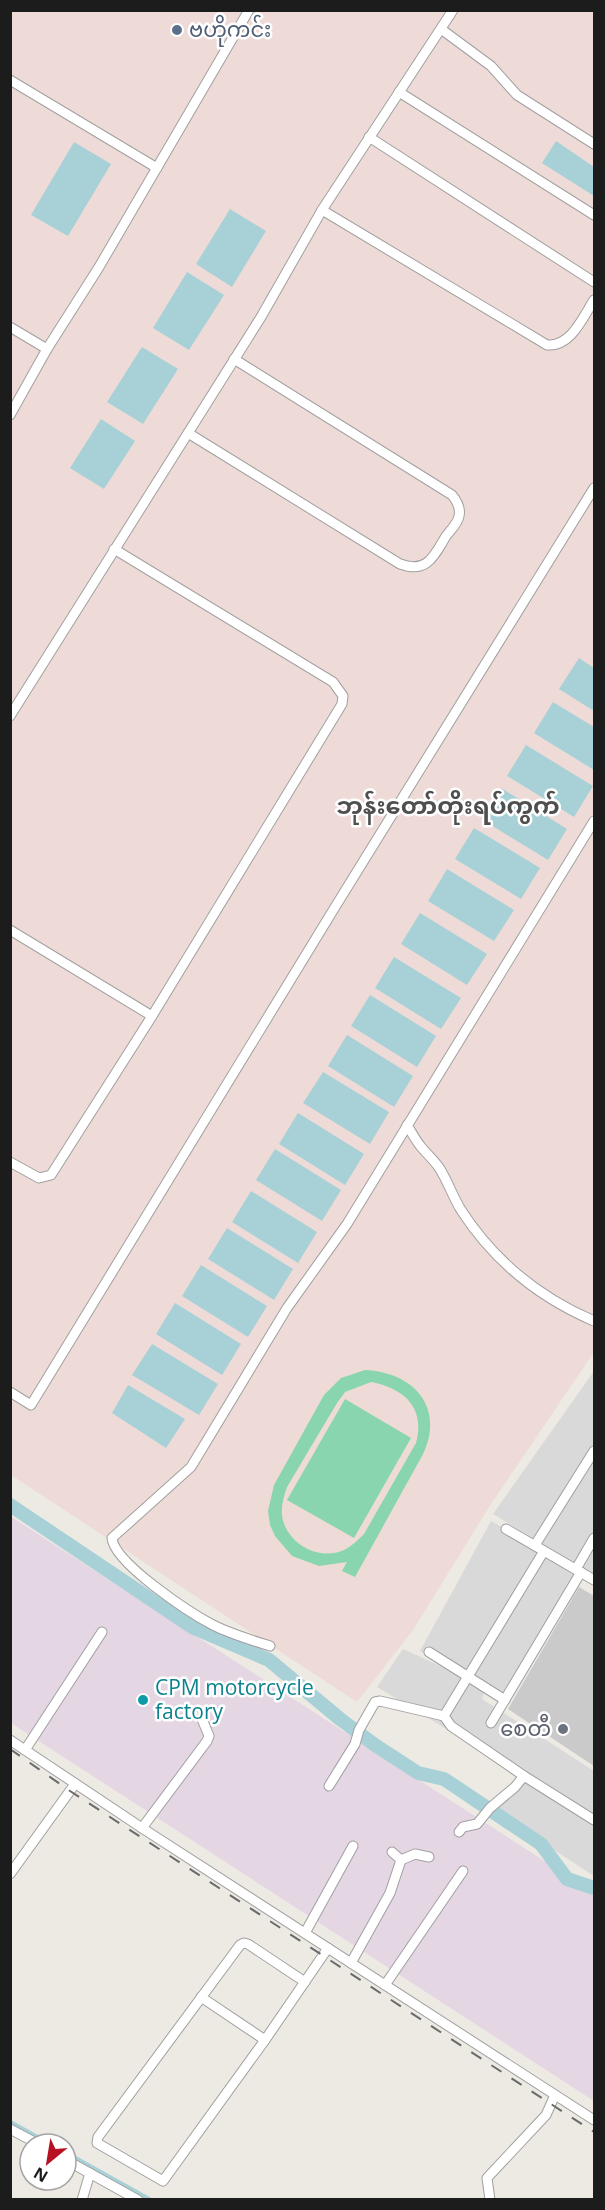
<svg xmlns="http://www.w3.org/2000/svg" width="605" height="2210" viewBox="0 0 605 2210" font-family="'Open Sans','Noto Sans Myanmar',sans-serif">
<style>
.residential{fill:#dad9da}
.industrial{fill:#e5d6e4}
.religious{fill:#cacaca}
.military{fill:#eedbd7}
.pitch{fill:#88d5af;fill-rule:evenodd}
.water{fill:#a7d1d7}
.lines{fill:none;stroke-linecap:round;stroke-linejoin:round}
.canal{stroke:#a7d1d7;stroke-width:8}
.river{stroke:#a7d1d7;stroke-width:14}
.street-casing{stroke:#a0a0a0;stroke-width:11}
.street{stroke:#fff;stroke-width:9}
.rail{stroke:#6a6a6a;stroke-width:2;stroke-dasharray:12 12;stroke-linecap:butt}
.service-dot{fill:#5c6f8a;stroke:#fff;stroke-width:2}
.culture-dot{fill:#0f9aa8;stroke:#fff;stroke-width:2}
.worship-dot{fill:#6b7280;stroke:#fff;stroke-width:2}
.labels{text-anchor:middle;stroke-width:5;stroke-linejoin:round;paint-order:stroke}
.service-label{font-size:21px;fill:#4e5e75;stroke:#fff;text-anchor:start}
.culture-label{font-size:21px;fill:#0d838f;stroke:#fff;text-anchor:start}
.worship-label{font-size:21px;fill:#5b616d;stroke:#fff;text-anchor:end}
.quarter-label{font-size:24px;font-weight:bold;fill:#4f4f4f;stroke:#fff}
</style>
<rect width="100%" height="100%" fill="#ede9e3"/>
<!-- residential -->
<g class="residential">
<polygon points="594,1371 594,1575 493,1514"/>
<polygon points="491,1521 580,1574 507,1704 474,1684 484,1692 482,1699 594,1771 594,1818 377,1687 403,1649 458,1674 420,1651"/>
<polygon points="521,1776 594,1822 594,1876 490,1808"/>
</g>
<!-- industrial -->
<polygon class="industrial" points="10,1516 594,1893 594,2101 11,1723"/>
<!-- religious -->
<polygon class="religious" points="579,1587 594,1596 594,1766 508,1709"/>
<!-- military -->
<polygon class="military" points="10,11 594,11 594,1352 491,1504 413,1630 357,1702 11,1475"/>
<!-- pitch -->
<g class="pitch">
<path d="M365,1370C414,1372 446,1408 422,1456L355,1577L342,1571L347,1562L319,1566L292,1556L275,1536L270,1525L268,1511L274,1485L324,1395L341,1378ZM371,1382C403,1388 426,1407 416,1443L364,1534C358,1540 353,1545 346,1549C320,1563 285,1543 282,1515C281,1505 284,1496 287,1487L337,1403L345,1392Z"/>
<polygon points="345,1399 411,1438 354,1538 287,1500"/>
</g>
<!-- water -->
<g class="water">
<polygon points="556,141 594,167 594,196 542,163"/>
<polygon points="74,142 111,164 68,236 31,215"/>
<polygon points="230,209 266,231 232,287 196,264"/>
<polygon points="187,272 224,295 189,350 153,328"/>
<polygon points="142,347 178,369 143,424 107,402"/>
<polygon points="101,419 135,441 104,489 70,468"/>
<polygon points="579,658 594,668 594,711 559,689"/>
<polygon points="553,702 594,727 594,770 534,733"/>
<polygon points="526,745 593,786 574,817 507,776"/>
<polygon points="501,788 567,829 548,860 481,819"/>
<polygon points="474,828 540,868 521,899 455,859"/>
<polygon points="447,869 514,910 494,941 428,901"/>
<polygon points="420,913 487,954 467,985 401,944"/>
<polygon points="394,957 461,998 441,1029 375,988"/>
<polygon points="370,995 436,1036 417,1067 351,1026"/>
<polygon points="347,1035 413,1076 394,1107 328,1066"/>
<polygon points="323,1072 389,1112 370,1144 303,1103"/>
<polygon points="298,1113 364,1154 345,1185 279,1144"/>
<polygon points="275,1149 341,1190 322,1221 256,1180"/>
<polygon points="251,1191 317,1232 298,1263 232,1222"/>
<polygon points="227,1228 293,1269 274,1300 208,1259"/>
<polygon points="201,1265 267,1306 248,1337 182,1296"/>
<polygon points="175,1303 241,1344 222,1375 156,1334"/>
<polygon points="152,1344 218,1384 199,1415 132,1375"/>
<polygon points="128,1385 185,1419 166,1448 112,1413"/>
</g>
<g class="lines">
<!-- canal -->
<g class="canal">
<polyline points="10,2124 46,2144"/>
<polyline points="66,2155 147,2200"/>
</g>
<!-- river -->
<polyline class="river" points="10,1505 192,1627 269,1660 340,1719 375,1745 418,1773 444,1779 541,1844 567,1879 594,1888"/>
<defs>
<g id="street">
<polyline points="441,29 491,66 517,95 594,144"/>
<polyline points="10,80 157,168"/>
<polyline points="399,92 594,215"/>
<polyline points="369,137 594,282"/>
<path d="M322,210L547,345C571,347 583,317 594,300"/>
<polyline points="10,327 47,349"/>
<polyline points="10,415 47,349 99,267 249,10"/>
<path d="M188,433L400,564C427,574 434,556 446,536C450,531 458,523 459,516C461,508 456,500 452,495L234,359"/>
<polyline points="114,549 333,682 343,696 342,704 152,1016"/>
<polyline points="10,716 261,317 322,210 453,10"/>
<polyline points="10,930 152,1016 51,1175 39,1178 10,1162"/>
<path d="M407,1125C412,1133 416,1141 422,1148C428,1155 435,1161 440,1169C448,1182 453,1197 461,1210C494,1261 538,1297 594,1321"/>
<polyline points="10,1392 31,1405 332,912 594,488"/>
<polyline points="506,1529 594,1580"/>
<polyline points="535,1545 594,1451"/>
<polyline points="544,1551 444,1716 451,1726 524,1776 594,1820"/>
<polyline points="576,1569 594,1538"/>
<path d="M270,1646C251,1640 231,1634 213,1625C190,1613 114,1563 112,1538L191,1467L287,1308L347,1224L594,821"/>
<polyline points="429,1652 505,1700"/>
<polyline points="491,1723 581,1572"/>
<polyline points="10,1740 142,1828 594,2120"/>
<polyline points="25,1750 102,1632"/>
<polyline points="329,1786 355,1744 359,1730 375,1702 380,1701 444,1716"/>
<polyline points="142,1828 207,1741 209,1736 202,1719"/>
<polyline points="459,1832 463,1827 477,1824 490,1808 515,1787 524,1776"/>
<polyline points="401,1860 415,1854 429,1857"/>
<polyline points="10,1874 75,1784"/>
<polyline points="305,1933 353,1846"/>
<polyline points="351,1963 390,1893 401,1860 392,1852"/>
<polyline points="385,1985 463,1871"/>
<polyline points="201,1997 265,2040 328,1948"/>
<polyline points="265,2040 163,2181 97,2143 98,2137 240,1945 244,1943 248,1944 305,1982"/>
<polyline points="10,2129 38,2144"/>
<polyline points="66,2160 138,2200"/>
<polyline points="82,2200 90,2173"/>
<polyline points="490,2200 487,2178 546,2115 555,2095"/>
</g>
</defs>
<!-- street casing -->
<use href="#street" class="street-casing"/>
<!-- street -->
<use href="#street" class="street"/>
<!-- rail -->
<polyline class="rail" points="10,1749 70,1791 594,2132"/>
</g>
<!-- markers -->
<circle class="service-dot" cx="177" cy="30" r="6"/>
<circle class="culture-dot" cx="143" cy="1700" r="6"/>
<circle class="worship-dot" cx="563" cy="1729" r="6"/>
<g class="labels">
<!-- service labels -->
<g class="service-label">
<text x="189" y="37">ဗဟိုကင်း</text>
</g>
<!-- culture labels -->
<g class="culture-label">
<text x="155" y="1695">CPM motorcycle<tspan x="155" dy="24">factory</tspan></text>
</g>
<!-- worship labels -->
<g class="worship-label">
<text x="551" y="1736">စေတီ</text>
</g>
<!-- quarter labels -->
<g class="quarter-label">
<text x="448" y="814">ဘုန်းတော်တိုးရပ်ကွက်</text>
</g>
</g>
<!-- border -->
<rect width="605" height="2210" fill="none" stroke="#1c1c1c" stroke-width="24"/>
<!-- north arrow -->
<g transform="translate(48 2162) rotate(210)"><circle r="28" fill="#ffffff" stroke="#a4a4a4" stroke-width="1.5"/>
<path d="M0-4.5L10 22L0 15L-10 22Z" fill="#b61223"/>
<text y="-9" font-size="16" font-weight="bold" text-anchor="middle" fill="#1c1c1c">N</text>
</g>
</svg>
